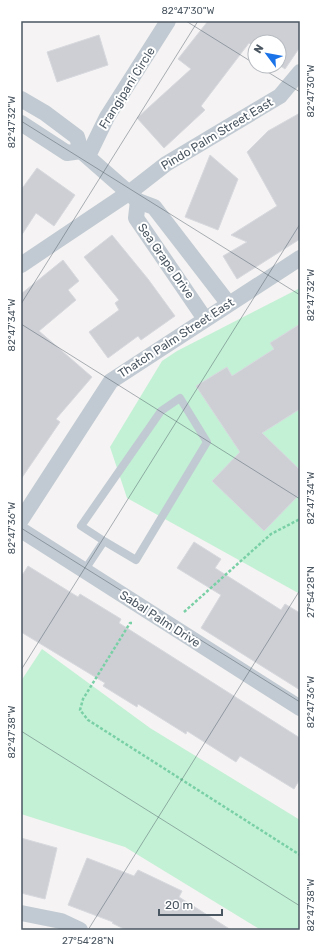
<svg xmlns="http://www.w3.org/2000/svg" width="321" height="951" viewBox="0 0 321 951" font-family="Rubik,sans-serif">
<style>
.green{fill:#c3f1d5}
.building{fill:#cdcfd5;stroke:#d7d9de}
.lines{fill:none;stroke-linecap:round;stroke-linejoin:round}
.path{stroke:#7ad0a6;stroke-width:2.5;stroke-dasharray:3 2;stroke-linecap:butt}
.service{stroke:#c1cad2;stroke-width:8}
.minor{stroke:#c1cad2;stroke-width:16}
.ticks{fill:none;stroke:#4a5661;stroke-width:1;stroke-opacity:0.45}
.labels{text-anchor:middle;stroke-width:4;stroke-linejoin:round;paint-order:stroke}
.street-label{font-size:12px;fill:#4a5661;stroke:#fff}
.neatline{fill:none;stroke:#4a5661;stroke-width:1.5}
.ticks-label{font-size:10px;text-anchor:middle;fill:#4a5661}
</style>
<rect width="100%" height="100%" fill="#f5f3f3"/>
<!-- green -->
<g class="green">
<polygon points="300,288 300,594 127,498 110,447 162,361 177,351"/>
<polygon points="42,649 150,728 300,820 300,930 261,930 125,847 21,814 21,681"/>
</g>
<!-- building -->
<g class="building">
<polygon points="208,21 300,21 300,47 285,69 279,65 279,42 255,42 255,48 249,43 201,106 205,110 164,148 137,118 191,69 178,59"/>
<polygon points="99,35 108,65 57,82 47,52"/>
<polygon points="300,113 300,239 237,279 223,256 247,242 231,235 277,206 247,152 268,131"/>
<polygon points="210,155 238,179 218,230 185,217"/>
<polygon points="37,168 75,195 54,226 36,213 21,236 21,190"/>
<polygon points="112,235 148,279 175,316 141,340 138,336 108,358 89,332 119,310 115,303 119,300 84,257"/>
<polygon points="63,260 79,281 68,290 76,300 39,331 92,377 56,419 60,422 21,479 21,294"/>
<polygon points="300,324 300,409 262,433 300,470 300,494 264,531 212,481 240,452 196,386 227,367 232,376 274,349 270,343"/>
<polygon points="194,542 221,559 215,568 281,610 285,604 300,613 300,690 201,628 221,595 177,568"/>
<polygon points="28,566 78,597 80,594 121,619 119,623 300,738 300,779 294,789 240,756 236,762 187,731 186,734 138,704 137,707 103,686 105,683 21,632 21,577"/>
<polygon points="21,838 57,848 45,899 21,893"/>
<polygon points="87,858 134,876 138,870 182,891 179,897 231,930 126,930 112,923 113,922 68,905"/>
</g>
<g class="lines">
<!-- path -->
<g class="path">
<polyline points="184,612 271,534 300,519"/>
<polyline points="132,623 130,623 83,699 80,710 88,720 300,855"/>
</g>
<!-- service -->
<polyline class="service" points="84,571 104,541 81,526 161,411 180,398 207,442 136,560 104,541"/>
<!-- minor -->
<g class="minor">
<polyline points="21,99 45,113 77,137 81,151 138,201 154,207 228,303"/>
<polyline points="21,123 67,153 81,151"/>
<polyline points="88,156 107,117 168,21"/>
<polyline points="138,201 136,218 205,319"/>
<polyline points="21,265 130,192 166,164 280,96 300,72"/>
<polyline points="21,520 111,381 300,258"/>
<polyline points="21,530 300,708"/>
<polyline points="21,913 61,921 80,930"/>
</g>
</g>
<!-- ticks -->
<path class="ticks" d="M186,21L255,64M258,66L300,92M21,121L300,295M21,304L198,21M21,324L300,499M21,528L300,702M21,670L300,224M21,731L300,906M88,930L300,590"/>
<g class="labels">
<!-- street labels -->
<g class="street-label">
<text transform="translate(127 88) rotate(-58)" y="4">Frangipani Circle</text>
<text transform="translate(217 134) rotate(-31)" y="4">Pindo Palm Street East</text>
<text transform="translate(166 261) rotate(55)" y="4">Sea Grape Drive</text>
<text transform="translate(176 338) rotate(-33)" y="4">Thatch Palm Street East</text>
<text transform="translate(160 619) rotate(33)" y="4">Sabal Palm Drive</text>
</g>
</g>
<!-- border -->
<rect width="321" height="951" fill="none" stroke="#ffffff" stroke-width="44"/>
<!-- north arrow -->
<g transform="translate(267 54) rotate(302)"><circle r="19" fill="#ffffff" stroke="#b7bbc0"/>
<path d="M0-3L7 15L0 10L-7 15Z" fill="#1a73e8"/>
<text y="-6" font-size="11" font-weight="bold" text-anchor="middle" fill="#4a5661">N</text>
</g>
<!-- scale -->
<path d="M159 909v6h63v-6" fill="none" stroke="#4a5661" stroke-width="2"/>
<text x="165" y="909" font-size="12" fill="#4a5661" stroke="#ffffff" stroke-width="3" paint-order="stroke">20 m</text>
<rect x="22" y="22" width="277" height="907" class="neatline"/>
<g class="ticks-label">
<text x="188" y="14">82°47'30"W</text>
<text transform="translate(310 91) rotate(-90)" y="4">82°47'30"W</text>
<text transform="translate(11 122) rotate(-90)" y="4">82°47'32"W</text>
<text transform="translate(310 295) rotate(-90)" y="4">82°47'32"W</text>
<text transform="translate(11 325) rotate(-90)" y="4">82°47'34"W</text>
<text transform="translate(310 498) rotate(-90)" y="4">82°47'34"W</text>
<text transform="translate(11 528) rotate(-90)" y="4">82°47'36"W</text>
<text transform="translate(310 592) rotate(-90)" y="4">27°54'28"N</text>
<text transform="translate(310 702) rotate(-90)" y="4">82°47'36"W</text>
<text transform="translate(11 732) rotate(-90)" y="4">82°47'38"W</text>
<text transform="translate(310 905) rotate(-90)" y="4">82°47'38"W</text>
<text x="88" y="944">27°54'28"N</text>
</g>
</svg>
